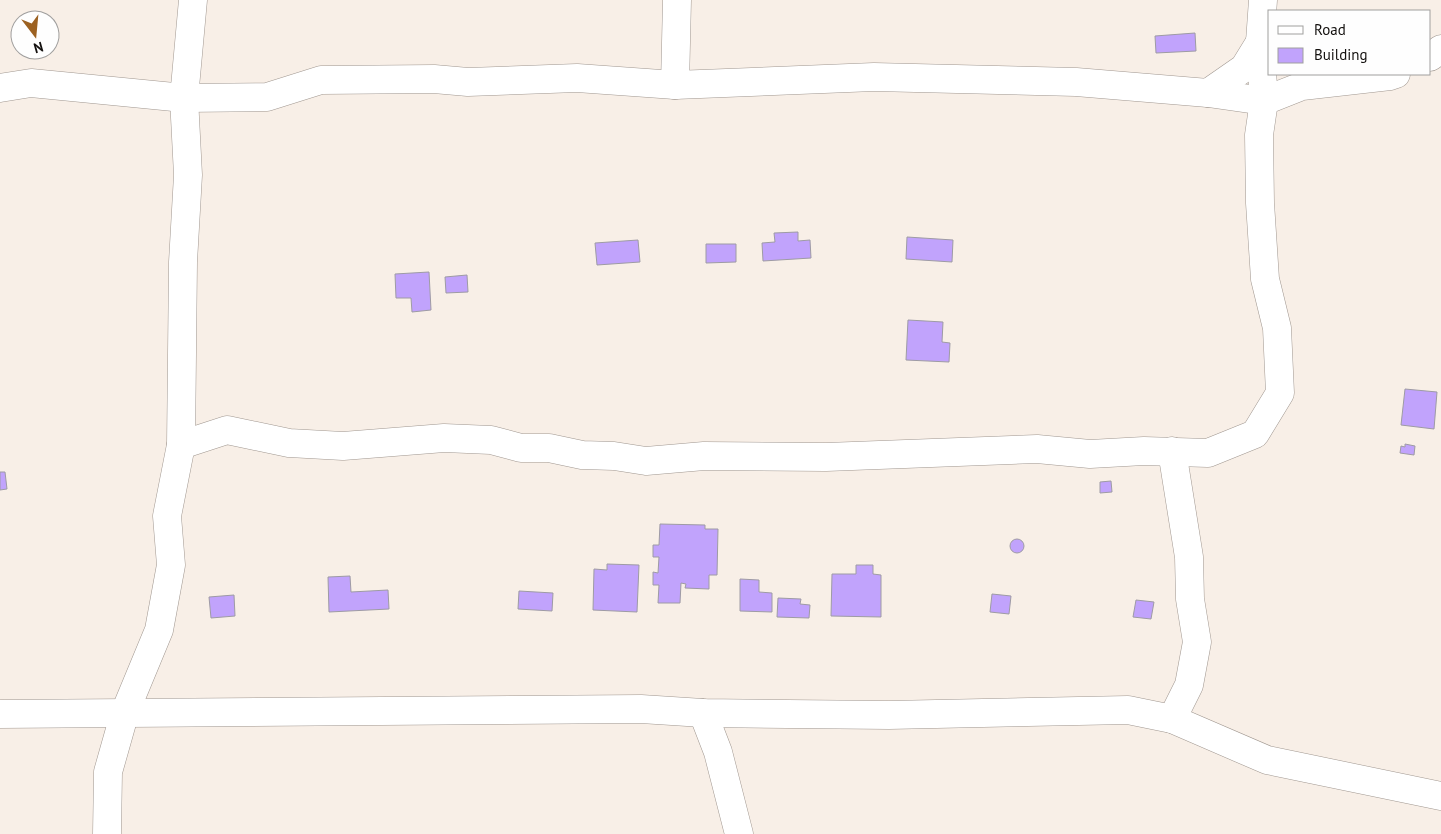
<svg xmlns="http://www.w3.org/2000/svg" width="1441" height="834" viewBox="0 0 1441 834" font-family="'PT Sans',sans-serif">
<style>
.building{fill:#c1a3fc;stroke:#9e9ba4}
.lines{fill:none;stroke-linecap:round;stroke-linejoin:round}
.minor-casing{stroke:#a09790;stroke-width:29}
.minor{stroke:#fff;stroke-width:28}
</style>
<rect width="100%" height="100%" fill="#f8efe7"/>
<!-- building -->
<g class="building">
<polygon points="1195,33 1196,51 1156,53 1155,36"/>
<polygon points="798,232 798,241 810,240 811,258 763,261 762,243 775,242 774,233"/>
<polygon points="907,237 953,240 952,262 906,259"/>
<polygon points="638,240 640,262 597,265 595,243"/>
<polygon points="706,244 736,244 736,262 706,263"/>
<polygon points="429,272 431,310 412,312 411,298 396,298 395,274"/>
<polygon points="467,275 468,292 446,293 445,277"/>
<polygon points="908,320 943,322 942,342 950,343 949,362 906,360"/>
<polygon points="1405,389 1437,392 1434,429 1401,425"/>
<polygon points="1405,444 1415,446 1414,455 1400,453 1401,446 1405,447"/>
<polygon points="0,472 5,472 7,489 0,490"/>
<polygon points="1111,481 1112,492 1100,493 1100,482"/>
<polygon points="660,524 705,525 705,529 718,529 717,575 709,575 709,589 685,588 686,584 681,583 680,603 658,603 659,585 653,585 653,572 658,573 659,557 653,557 653,545 659,545"/>
<circle cx="1017" cy="546" r="7"/>
<polygon points="607,564 639,565 637,612 593,610 594,569 607,570"/>
<polygon points="856,565 873,565 873,574 881,575 881,617 831,616 832,574 856,574"/>
<polygon points="350,576 351,592 388,590 389,609 329,612 328,577"/>
<polygon points="740,579 759,580 759,592 772,593 772,612 740,611"/>
<polygon points="519,591 553,593 552,611 518,609"/>
<polygon points="992,594 1011,596 1009,614 990,612"/>
<polygon points="234,595 235,616 211,618 209,597"/>
<polygon points="778,598 801,599 800,604 810,605 809,618 777,617"/>
<polygon points="1136,600 1154,602 1151,619 1133,617"/>
</g>
<g class="lines">
<defs>
<g id="minor">
<polyline points="1430,57 1441,49"/>
<polyline points="675,85 677,0"/>
<polyline points="0,88 31,83 184,98 267,97 321,80 434,79 468,82 577,78 675,85 874,77 1076,82 1208,93 1264,101 1302,86 1390,76 1396,74"/>
<polyline points="1208,93 1244,68 1260,42"/>
<polyline points="181,445 227,430 289,443 343,446 444,438 491,440 521,448 549,448 582,455 614,456 646,461 704,456 826,457 1037,449 1090,454 1144,451 1208,453 1255,434 1280,393 1277,328 1265,279 1260,203 1259,135 1264,101 1260,42 1263,0"/>
<polyline points="1172,451 1189,557 1190,599 1197,642 1189,685 1172,719"/>
<polyline points="703,713 718,752 739,834"/>
<polyline points="0,714 641,709 703,713 889,715 1128,710 1172,719 1267,760 1441,796"/>
<polyline points="107,834 108,772 125,712 159,630 171,565 167,516 181,445 183,262 188,175 184,98 193,0"/>
</g>
</defs>
<!-- minor casing -->
<use href="#minor" class="minor-casing"/>
<!-- minor -->
<use href="#minor" class="minor"/>
</g>
<!-- legend -->
<rect x="1268" y="10" width="162" height="65" fill="#fefefe" stroke="#a09f9e"/>
<rect x="1278" y="26" width="25" height="8" fill="#ffffff" stroke="#a09f9e"/>
<text x="1314" y="35" font-size="15" fill="#13100e">Road</text>
<rect x="1278" y="48" width="25" height="15" fill="#c1a3fc" stroke="#a09f9e"/>
<text x="1314" y="60" font-size="15" fill="#13100e">Building</text>
<!-- north arrow -->
<g transform="translate(35 35) rotate(164)"><circle r="24" fill="#fefefe" stroke="#a09f9e"/>
<path d="M0-4L9 19L0 12L-9 19Z" fill="#9c6121"/>
<text y="-8" font-size="14" font-weight="bold" text-anchor="middle" fill="#13100e">N</text>
</g>
</svg>
